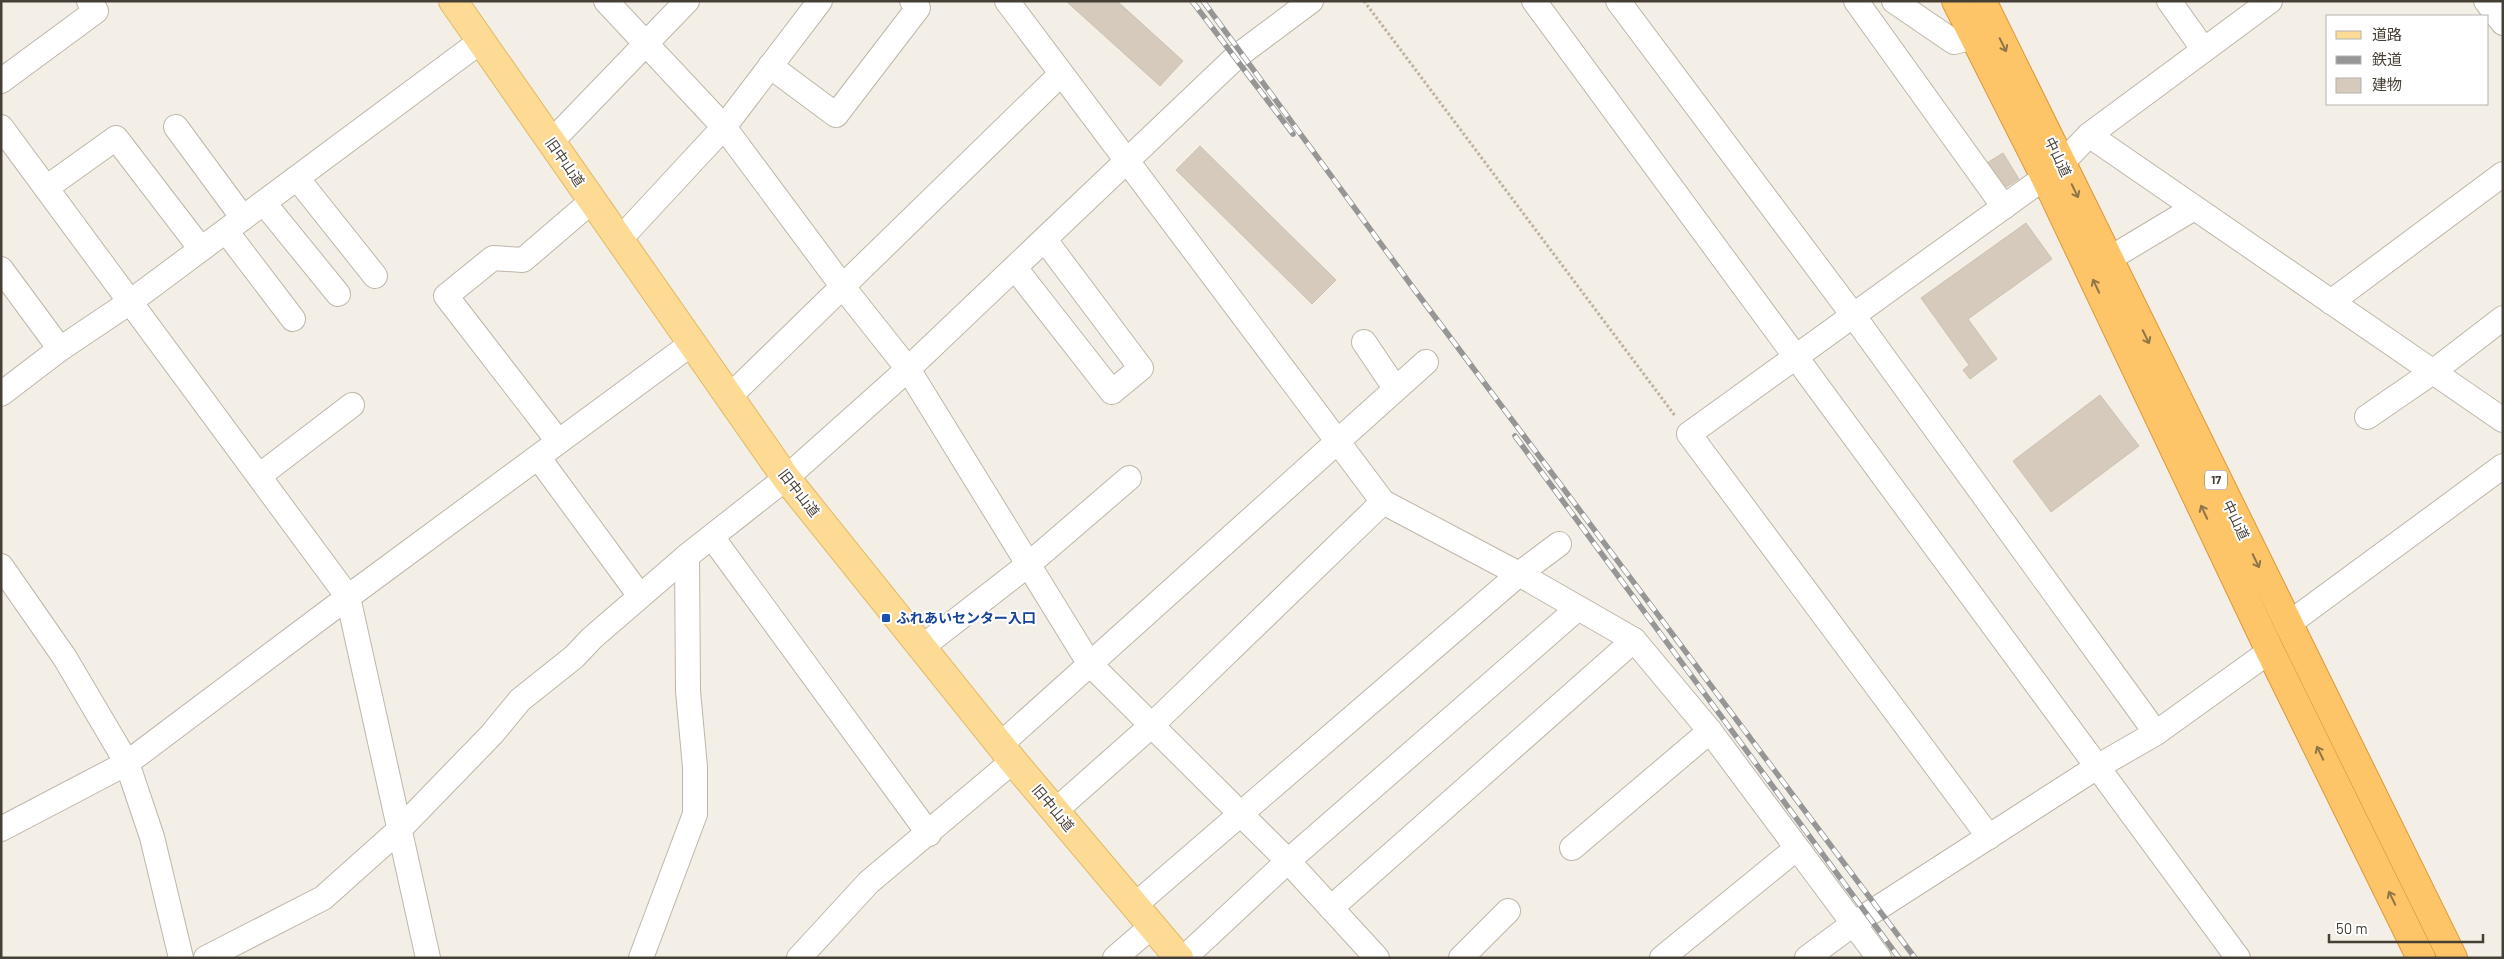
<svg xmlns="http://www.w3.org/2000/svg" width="2504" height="959" viewBox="0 0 2504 959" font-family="Barlow,'Noto Sans JP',sans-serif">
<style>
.building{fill:#d5cabc;stroke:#cfc1af}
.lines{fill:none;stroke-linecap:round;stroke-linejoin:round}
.minor-casing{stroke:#beb6a9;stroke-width:26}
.major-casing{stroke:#e3b764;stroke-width:30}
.highway-casing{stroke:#dd9836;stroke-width:30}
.path{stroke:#c0b19a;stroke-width:3;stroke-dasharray:2.5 2.5;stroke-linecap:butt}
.minor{stroke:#fff;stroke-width:24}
.major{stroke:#fedb94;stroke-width:28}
.highway{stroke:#fdc567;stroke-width:28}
.rail-casing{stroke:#969696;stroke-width:5.5}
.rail{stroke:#fff;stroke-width:4;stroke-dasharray:11;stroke-linecap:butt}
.oneway{stroke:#8f7549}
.transit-dot{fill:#1a4fb4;stroke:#fff;stroke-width:2}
.labels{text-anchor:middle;stroke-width:4;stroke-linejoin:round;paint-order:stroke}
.shield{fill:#fff;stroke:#7e7972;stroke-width:1}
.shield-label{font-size:12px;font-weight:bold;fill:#463f35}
.street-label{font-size:14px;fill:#463f35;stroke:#fff}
.transit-label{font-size:14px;font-weight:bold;fill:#164399;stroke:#fff;text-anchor:start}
</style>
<rect width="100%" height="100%" fill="#f3efe6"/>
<!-- building -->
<g class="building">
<polygon points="1066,1 1117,1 1183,61 1160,86"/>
<polygon points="1200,146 1336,280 1312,304 1176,170"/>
<polygon points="2003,153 2019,179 1998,192 1982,166"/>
<polygon points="2026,223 2052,259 1968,319 1997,359 1970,379 1963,370 1969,365 1921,298"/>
<polygon points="2100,395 2139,446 2051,512 2013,461"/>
</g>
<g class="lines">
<defs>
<g id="minor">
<polyline points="606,1 724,127 843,287 908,369 1089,663 1288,861 1377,958"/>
<polyline points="1007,1 1383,502 1519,574 1135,905"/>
<polyline points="1534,1 2238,958"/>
<polyline points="1618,1 1853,315 2156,733"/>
<polyline points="1856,1 2004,207"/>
<polyline points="1894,1 1954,42 1974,37"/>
<polyline points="2169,1 2204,50"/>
<polyline points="2486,1 2503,23"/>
<polyline points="770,66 836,115 918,8 912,1"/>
<polyline points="1,81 96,11 89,1"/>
<polyline points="1,127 348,597 428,958"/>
<polyline points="176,127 243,218"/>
<polyline points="2089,135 2503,420"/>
<polyline points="552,141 687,1"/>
<polyline points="2062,163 2089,135 2270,1"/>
<polyline points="297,178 375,276"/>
<polyline points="46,188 116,138 201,249"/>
<polyline points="264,203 338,294"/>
<polyline points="226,231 293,319"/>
<polyline points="621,238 724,127 820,1"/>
<polyline points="2109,259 2194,208"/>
<polyline points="1015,268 1112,392 1141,368 1045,240"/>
<polyline points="1,269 60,349"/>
<polyline points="2331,302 2503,174"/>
<polyline points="1364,342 1395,388"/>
<polyline points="1,394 60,349 130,302 481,41"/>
<polyline points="729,397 1061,74"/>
<polyline points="2367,417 2434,371 2503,318"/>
<polyline points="558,441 446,296 493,258 523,260 593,200"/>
<polyline points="538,457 640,596"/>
<polyline points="259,476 352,405"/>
<polyline points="712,537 929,834"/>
<polyline points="1559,544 1519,574 1634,640 1710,731 1879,958"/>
<polyline points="1,566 65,658 127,763 152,837 181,958"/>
<polyline points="2287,625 2503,466"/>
<polyline points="922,647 1029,564 1129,478"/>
<polyline points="1001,744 1426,362"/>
<polyline points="1055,811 1152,725 1383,502"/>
<polyline points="1,829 127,763 348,597 691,344"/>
<polyline points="1989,837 1689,434 2045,177"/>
<polyline points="1572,848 1710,731"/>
<polyline points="1331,908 1634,640"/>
<polyline points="206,958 323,898 398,831 492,734 520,700 574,657 592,638 687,556 786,478 908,369 1236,57 1311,1"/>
<polyline points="641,958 695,814 695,767 688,691 687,556"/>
<polyline points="799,958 869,882 1013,761"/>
<polyline points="1115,958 1152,926"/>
<polyline points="1184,958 1288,861 1577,609"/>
<polyline points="1461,958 1508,911"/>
<polyline points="1662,958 1797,848"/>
<polyline points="1807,958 1853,924 2097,767 2156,733 2270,651"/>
</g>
<polyline id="major" points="453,1 786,478 1013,761 1179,958"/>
<g id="highway">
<polyline points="1956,1 2045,177 2270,651 2421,958"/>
<polyline points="1982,1 2453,958"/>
</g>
</defs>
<!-- minor casing -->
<use href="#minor" class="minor-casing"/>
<!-- major casing -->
<use href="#major" class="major-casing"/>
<!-- highway casing -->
<use href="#highway" class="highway-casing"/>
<!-- path -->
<polyline class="path" points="1364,1 1676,417"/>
<!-- minor -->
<use href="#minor" class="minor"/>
<!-- major -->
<use href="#major" class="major"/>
<!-- highway -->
<use href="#highway" class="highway"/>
<defs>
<g id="rail">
<polyline points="1192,1 1293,134"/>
<polyline points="1203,1 1414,289 1915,958"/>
<polyline points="1515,436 1899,958"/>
</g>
</defs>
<!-- rail casing -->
<use href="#rail" class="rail-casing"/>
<!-- rail -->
<use href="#rail" class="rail"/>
</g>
<!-- one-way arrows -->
<defs><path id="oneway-shaft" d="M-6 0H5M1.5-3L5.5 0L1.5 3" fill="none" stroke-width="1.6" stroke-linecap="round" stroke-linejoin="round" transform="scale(1.25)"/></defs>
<g class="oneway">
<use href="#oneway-shaft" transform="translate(2003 45) rotate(64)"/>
<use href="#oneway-shaft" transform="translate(2075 191) rotate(64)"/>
<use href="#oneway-shaft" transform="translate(2096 286) rotate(-115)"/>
<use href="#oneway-shaft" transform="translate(2146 337) rotate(64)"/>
<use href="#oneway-shaft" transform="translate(2204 512) rotate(-115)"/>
<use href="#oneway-shaft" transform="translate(2256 561) rotate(64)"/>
<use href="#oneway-shaft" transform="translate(2320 753) rotate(-116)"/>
<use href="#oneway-shaft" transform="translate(2392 898) rotate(-116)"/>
</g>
<!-- markers -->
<rect class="transit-dot" x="881" y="613" width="10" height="10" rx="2.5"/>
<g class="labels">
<!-- shield labels -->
<rect class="shield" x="2205" y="470.5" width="22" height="19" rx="4"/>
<g class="shield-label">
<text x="2216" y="484">17</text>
</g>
<!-- street labels -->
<g class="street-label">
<text transform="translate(2058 157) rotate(64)" y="5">中山道</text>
<text transform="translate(565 162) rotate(55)" y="5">旧中山道</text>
<text transform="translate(799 493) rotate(52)" y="5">旧中山道</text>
<text transform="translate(2236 520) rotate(64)" y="5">中山道</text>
<text transform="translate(1053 808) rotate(50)" y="5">旧中山道</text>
</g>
<!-- transit labels -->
<g class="transit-label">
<text x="896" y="623">ふれあいセンター入口</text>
</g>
</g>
<!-- border -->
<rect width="2504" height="959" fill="none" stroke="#463f35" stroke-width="5"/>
<!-- legend -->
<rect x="2326" y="15" width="162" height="90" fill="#ffffff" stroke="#b5b2ae"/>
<rect x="2336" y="31" width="25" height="8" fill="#fedb94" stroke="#b5b2ae"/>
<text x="2372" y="40" font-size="15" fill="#463f35">道路</text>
<rect x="2336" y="56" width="25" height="8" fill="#969696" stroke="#b5b2ae"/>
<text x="2372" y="65" font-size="15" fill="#463f35">鉄道</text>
<rect x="2336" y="78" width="25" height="15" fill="#d5cabc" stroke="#b5b2ae"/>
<text x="2372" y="90" font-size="15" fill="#463f35">建物</text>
<!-- scale -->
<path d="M2329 934v8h154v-8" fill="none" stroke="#463f35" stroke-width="2.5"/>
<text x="2336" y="934" font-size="15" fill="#463f35" stroke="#ffffff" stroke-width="4" paint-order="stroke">50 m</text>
</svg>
